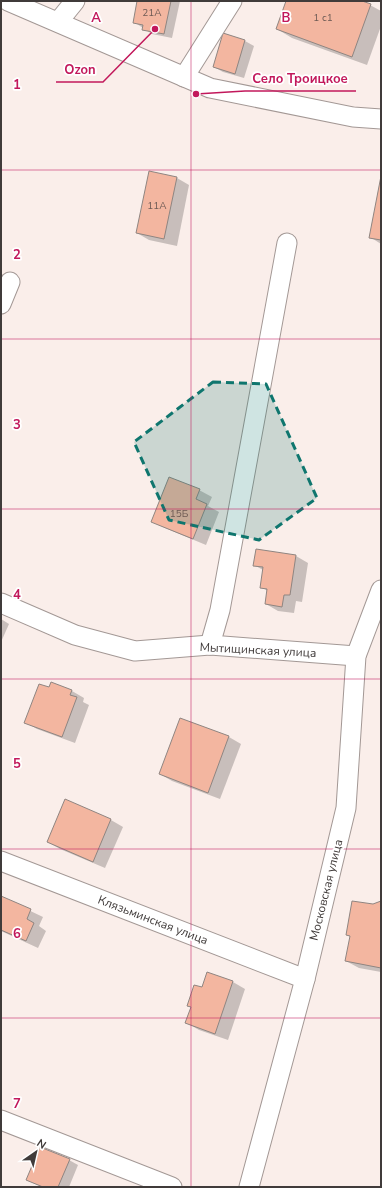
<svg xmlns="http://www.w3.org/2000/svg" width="382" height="1188" viewBox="0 0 382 1188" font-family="'Nunito Sans',sans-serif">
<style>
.shadow{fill:#0003}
.building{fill:#f3b6a0;stroke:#8f8581}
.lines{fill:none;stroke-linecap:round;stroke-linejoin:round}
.minor-casing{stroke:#a39895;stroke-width:21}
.minor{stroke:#fff;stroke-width:19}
.marked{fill:#0f766e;fill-opacity:0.2;stroke:#0f766e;stroke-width:3;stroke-dasharray:8 5;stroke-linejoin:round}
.grid{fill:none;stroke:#c2185b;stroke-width:1;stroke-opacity:0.55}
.labels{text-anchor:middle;stroke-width:3.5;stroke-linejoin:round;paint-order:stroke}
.number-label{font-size:10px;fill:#6d5a54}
.street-label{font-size:12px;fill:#403b3a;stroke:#fff}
.grid-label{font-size:13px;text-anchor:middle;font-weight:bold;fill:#c2185b;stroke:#fff;stroke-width:3.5;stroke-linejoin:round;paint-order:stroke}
.leader{fill:none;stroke:#c2185b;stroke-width:1.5}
.callout-dot{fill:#c2185b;stroke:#fff;stroke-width:1.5}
.callout-label{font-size:13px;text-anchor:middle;font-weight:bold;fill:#c2185b;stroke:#fff;stroke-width:3.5;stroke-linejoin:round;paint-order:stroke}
</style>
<rect width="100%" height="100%" fill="#faeeea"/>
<!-- shadow -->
<g class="shadow">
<polygon points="138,1 180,1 172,38 152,34 134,22"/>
<polygon points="287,1 359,1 370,5 381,11 381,26 367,65 292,38 277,29"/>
<polygon points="224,34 245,41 254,46 244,78 223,72 214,67"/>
<polygon points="150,172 177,178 189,185 177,246 149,240 137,233"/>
<polygon points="381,181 381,244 370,237"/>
<polygon points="199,490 212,497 208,506 219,512 206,545 165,528 152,521"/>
<polygon points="296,556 308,563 302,602 296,601 294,613 278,611 266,604 268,591 261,587 263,570 254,565"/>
<polygon points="1,619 9,624 1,642"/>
<polygon points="51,683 72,691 84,698 83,702 89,705 75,743 37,729 25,722 49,689"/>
<polygon points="180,719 229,737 241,744 220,799 172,781 160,774"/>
<polygon points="66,801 111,820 123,827 105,868 60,849 48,842"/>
<polygon points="1,897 43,917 39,926 46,931 38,948 1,931"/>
<polygon points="381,902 381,972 359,968 346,961 351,937 347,934 373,905"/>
<polygon points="208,973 233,982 245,989 228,1040 199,1030 187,1023 192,1007 203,989"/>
<polygon points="69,1160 78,1165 69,1187 42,1187 27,1180"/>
</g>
<!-- building -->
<g class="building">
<polygon points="137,1 171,1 164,34 142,30 143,25 133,23"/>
<polygon points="286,1 362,1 371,4 352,57 276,29"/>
<polygon points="223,33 245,40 235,74 213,67"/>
<polygon points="149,171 177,177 164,239 136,233"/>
<polygon points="381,176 381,240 369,238"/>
<polygon points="169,477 200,489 196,499 207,504 193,539 151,522"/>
<polygon points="256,549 296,555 290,595 284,595 282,607 265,604 267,589 260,588 263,567 253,566"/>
<polygon points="51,682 72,690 70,695 77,697 62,737 24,723 39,684 49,687"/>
<polygon points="180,718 229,736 208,793 159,774"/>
<polygon points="65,799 111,819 93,862 47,842"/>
<polygon points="1,896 31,909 27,919 34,923 26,941 1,930"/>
<polygon points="352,901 373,904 381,901 381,968 345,961 350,936 346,935"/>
<polygon points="207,972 233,981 215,1034 185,1023 191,1007 187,1006 194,985 202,987"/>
<polygon points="40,1147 70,1159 58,1187 43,1187 26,1180"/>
</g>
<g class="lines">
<defs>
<g id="minor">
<polyline points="8,1 210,88 353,117 381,119"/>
<polyline points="58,22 75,1"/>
<polyline points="184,77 232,1"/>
<polyline points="1,304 10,282"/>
<polyline points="1,603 75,635 135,651 210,645 356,656"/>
<polyline points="210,645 220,610 287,243"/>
<polyline points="1,861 305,979"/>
<polyline points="1,1120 172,1187"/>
<polyline points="249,1187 305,979 346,808 356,656 381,590"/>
</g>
</defs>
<!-- minor casing -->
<use href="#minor" class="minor-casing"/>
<!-- minor -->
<use href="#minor" class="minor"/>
</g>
<!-- marked area -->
<path class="marked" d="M213,382L266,384L317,498L259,540L169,520L134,442Z"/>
<!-- grid -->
<path class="grid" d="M191,1V1187M1,170H381M1,339H381M1,509H381M1,679H381M1,849H381M1,1018H381"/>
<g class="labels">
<!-- number labels -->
<g class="number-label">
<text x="152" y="16">21А</text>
<text x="323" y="21">1 с1</text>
<text x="157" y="209">11А</text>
<text x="179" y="517">15Б</text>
</g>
<!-- street labels -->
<g class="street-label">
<text transform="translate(258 650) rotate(3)" y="4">Мытищинская улица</text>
<text transform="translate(326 890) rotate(-76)" y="4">Московская улица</text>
<text transform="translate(153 920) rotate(21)" y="4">Клязьминская улица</text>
</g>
</g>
<g class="grid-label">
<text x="96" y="22">A</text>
<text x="286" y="22">B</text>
<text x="17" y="89">1</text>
<text x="17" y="259">2</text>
<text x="17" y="429">3</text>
<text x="17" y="599">4</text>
<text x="17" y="768">5</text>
<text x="17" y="938">6</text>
<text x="17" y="1108">7</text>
</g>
<!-- callouts -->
<path class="leader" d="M155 29L103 82H56M196 94L245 91H356"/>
<g class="callout-dot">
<circle cx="155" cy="29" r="4"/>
<circle cx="196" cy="94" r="4"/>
</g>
<g class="callout-label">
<text x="80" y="74">Ozon</text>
<text x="300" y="83">Село Троицкое</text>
</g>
<!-- border -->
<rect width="382" height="1188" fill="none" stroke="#403b3a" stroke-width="4"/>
<!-- north arrow -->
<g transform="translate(36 1152) rotate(34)" stroke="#ffffff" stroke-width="3" paint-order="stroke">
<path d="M0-3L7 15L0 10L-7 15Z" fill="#403b3a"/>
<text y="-6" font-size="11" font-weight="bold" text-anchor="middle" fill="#403b3a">N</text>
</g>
</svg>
